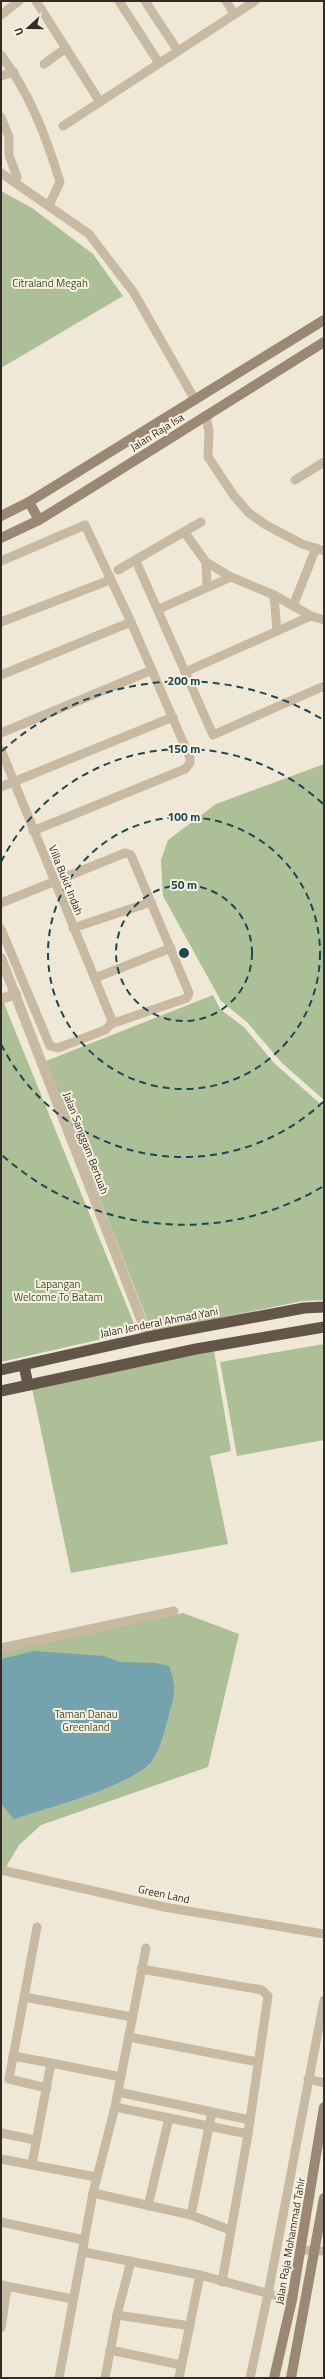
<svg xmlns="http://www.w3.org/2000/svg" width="325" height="2379" viewBox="0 0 325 2379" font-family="'Titillium Web',sans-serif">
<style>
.green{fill:#acbf97}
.water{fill:#75a3ad}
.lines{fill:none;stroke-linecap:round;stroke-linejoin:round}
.minor{stroke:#c8b9a3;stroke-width:9}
.tertiary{stroke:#c8b9a3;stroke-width:10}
.secondary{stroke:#9b8874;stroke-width:10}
.trunk{stroke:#645549;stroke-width:11}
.ring{fill:none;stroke:#1b4853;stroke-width:2;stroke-dasharray:7 5}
.labels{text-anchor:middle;stroke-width:4;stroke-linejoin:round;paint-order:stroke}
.park-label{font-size:11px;fill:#3c5029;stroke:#f8f1e2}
.street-label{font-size:11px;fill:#332b25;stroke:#f8f1e2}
.centre{fill:#1b4853;stroke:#f8f1e2;stroke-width:2}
.ring-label{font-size:12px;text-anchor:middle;font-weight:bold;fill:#1b4853;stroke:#f8f1e2;stroke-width:4;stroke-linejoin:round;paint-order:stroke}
</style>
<rect width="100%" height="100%" fill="#f0e8d6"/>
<!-- green -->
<g class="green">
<polygon points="1,191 32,208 93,254 123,296 1,368"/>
<polygon points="324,764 324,1100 282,1063 247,1022 221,1001 163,896 161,860 168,840 216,804"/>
<polygon points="213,995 220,1009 244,1027 274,1063 324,1107 324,1300 302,1301 152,1332 46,1061"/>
<polygon points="1,996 137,1331 1,1362"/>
<polygon points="324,1344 324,1440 237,1456 220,1362"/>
<polygon points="214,1351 231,1451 210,1456 228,1544 71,1573 32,1388"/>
<polygon points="183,1613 239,1634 208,1767 41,1825 19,1845 6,1867 1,1866 1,1651"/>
</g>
<!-- water -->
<path class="water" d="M34,1651L104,1656L120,1662L156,1663L169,1666C178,1691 174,1694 168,1719C164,1732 161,1747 153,1759C139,1784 44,1809 14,1819L1,1804V1659Z"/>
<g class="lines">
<!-- minor -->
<g class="minor">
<polyline points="36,1 100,102"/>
<polyline points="119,1 159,63"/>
<polyline points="145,1 178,51"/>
<polyline points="226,1 234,14"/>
<polyline points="1,15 19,1"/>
<path d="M1,55C30,94 46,136 60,182L49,205"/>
<polyline points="44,64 66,48"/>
<polyline points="1,76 14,72"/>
<polyline points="1,117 9,137 9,155 17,177 15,182"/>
<polyline points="63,126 255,1"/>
<polyline points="1,173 89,234 134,293 195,400"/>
<polyline points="206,415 209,432 208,457 234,496 249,513 266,525 302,544 324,551"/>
<polyline points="295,480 324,462"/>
<polyline points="185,533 206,562 231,577 274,595 311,616 324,620"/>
<polyline points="1,561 85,525 131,622 190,758 190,763 185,769 33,831"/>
<polyline points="136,561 213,735 324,686"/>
<polyline points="206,562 207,587"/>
<polyline points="118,570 201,522"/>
<polyline points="274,595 277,631"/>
<polyline points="293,606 316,548"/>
<polyline points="159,609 231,577"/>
<polyline points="1,622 110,580"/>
<polyline points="185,672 311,616"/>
<polyline points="1,675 131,622"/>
<polyline points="1,733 152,670"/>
<polyline points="1,750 111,1018 111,1024 105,1030 58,1048 50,1046 1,929"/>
<polyline points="1,787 173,717"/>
<polyline points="1,903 125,853 131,855 189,993 187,998 111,1024"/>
<polyline points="73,928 151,902"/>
<polyline points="95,978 171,948"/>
<polyline points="1,1648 174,1611"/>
<polyline points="1,1870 164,1907 324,1934"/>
<polyline points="37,1927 9,2079 47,2088"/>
<polyline points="141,1969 262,1990 268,1996 248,2134 222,2282"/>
<polyline points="24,1997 132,2017"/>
<polyline points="129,2037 258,2062"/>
<polyline points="13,2056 51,2063"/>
<polyline points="308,2079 324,2083"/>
<polyline points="118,2092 250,2120"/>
<polyline points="115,2107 248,2134"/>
<polyline points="1,2133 35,2140"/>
<polyline points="1,2159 96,2177"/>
<polyline points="32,2164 51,2063 121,2077"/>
<polyline points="93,2193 191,2215 230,2230"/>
<polyline points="148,2206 169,2118"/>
<polyline points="191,2215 212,2112"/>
<polyline points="1,2222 84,2240"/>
<polyline points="301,2250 324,2251"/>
<polyline points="83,2252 200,2275 292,2300"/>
<polyline points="1,2285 73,2299"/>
<polyline points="117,2315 190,2326"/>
<polyline points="1,2328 7,2287"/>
<polyline points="110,2350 181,2365"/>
<polyline points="59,2378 93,2193 115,2107 146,1948"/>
<polyline points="105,2378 117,2315 131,2261"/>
<polyline points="179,2378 200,2275"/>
<polyline points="250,2378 268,2294 324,2000"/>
</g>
<!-- tertiary -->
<g class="tertiary">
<polyline points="1,958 148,1337"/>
<polyline points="1,999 16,994"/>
</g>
<!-- secondary -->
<g class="secondary">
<polyline points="29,502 39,520"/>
<polyline points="1,516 29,502 324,320"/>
<polyline points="1,538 39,520 86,491 324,342"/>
<polyline points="274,2378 292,2300 324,2107"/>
<polyline points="291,2378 324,2198"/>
</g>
<!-- trunk -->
<g class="trunk">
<polyline points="24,1365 28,1385"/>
<polyline points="1,1370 148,1337 304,1308 324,1307"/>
<polyline points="1,1391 196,1349 324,1327"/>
</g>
</g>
<!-- distance rings -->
<g class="ring">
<circle cx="184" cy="953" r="68"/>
<circle cx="184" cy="953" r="136"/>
<path d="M323 1102A204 204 0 0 1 1 1044M1 862A204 204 0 0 1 323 804"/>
<path d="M322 1187A272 272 0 0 1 2 1155M2 751A272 272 0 0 1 322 719"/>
</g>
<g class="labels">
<!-- park labels -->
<g class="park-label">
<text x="50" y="287">Citraland Megah</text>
<text x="58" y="1288">Lapangan<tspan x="58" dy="13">Welcome To Batam</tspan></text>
<text x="86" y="1718">Taman Danau<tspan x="86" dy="13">Greenland</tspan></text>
</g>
<!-- street labels -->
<g class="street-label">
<text transform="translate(157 432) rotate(-32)" y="4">Jalan Raja Isa</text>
<text transform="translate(66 880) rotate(68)" y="4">Villa Bukit Indah</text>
<text transform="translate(86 1143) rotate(69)" y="4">Jalan Sanggam Bertuah</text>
<text transform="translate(159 1322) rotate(-11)" y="4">Jalan Jenderal Ahmad Yani</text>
<text transform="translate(164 1894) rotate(12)" y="4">Green Land</text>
<text transform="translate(290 2241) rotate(-80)" y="4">Jalan Raja Mohammad Tahir</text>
</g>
</g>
<circle cx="184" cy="953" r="6" class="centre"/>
<g class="ring-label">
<text x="184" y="685">200 m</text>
<text x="184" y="753">150 m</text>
<text x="184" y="821">100 m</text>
<text x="184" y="889">50 m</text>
</g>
<!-- border -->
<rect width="325" height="2379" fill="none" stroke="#332b25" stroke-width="4"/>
<!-- north arrow -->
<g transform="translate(28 28) rotate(249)" stroke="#f8f1e2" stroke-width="3" paint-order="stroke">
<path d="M0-3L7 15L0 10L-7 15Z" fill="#332b25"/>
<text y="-6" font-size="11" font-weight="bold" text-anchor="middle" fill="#332b25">U</text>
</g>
</svg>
